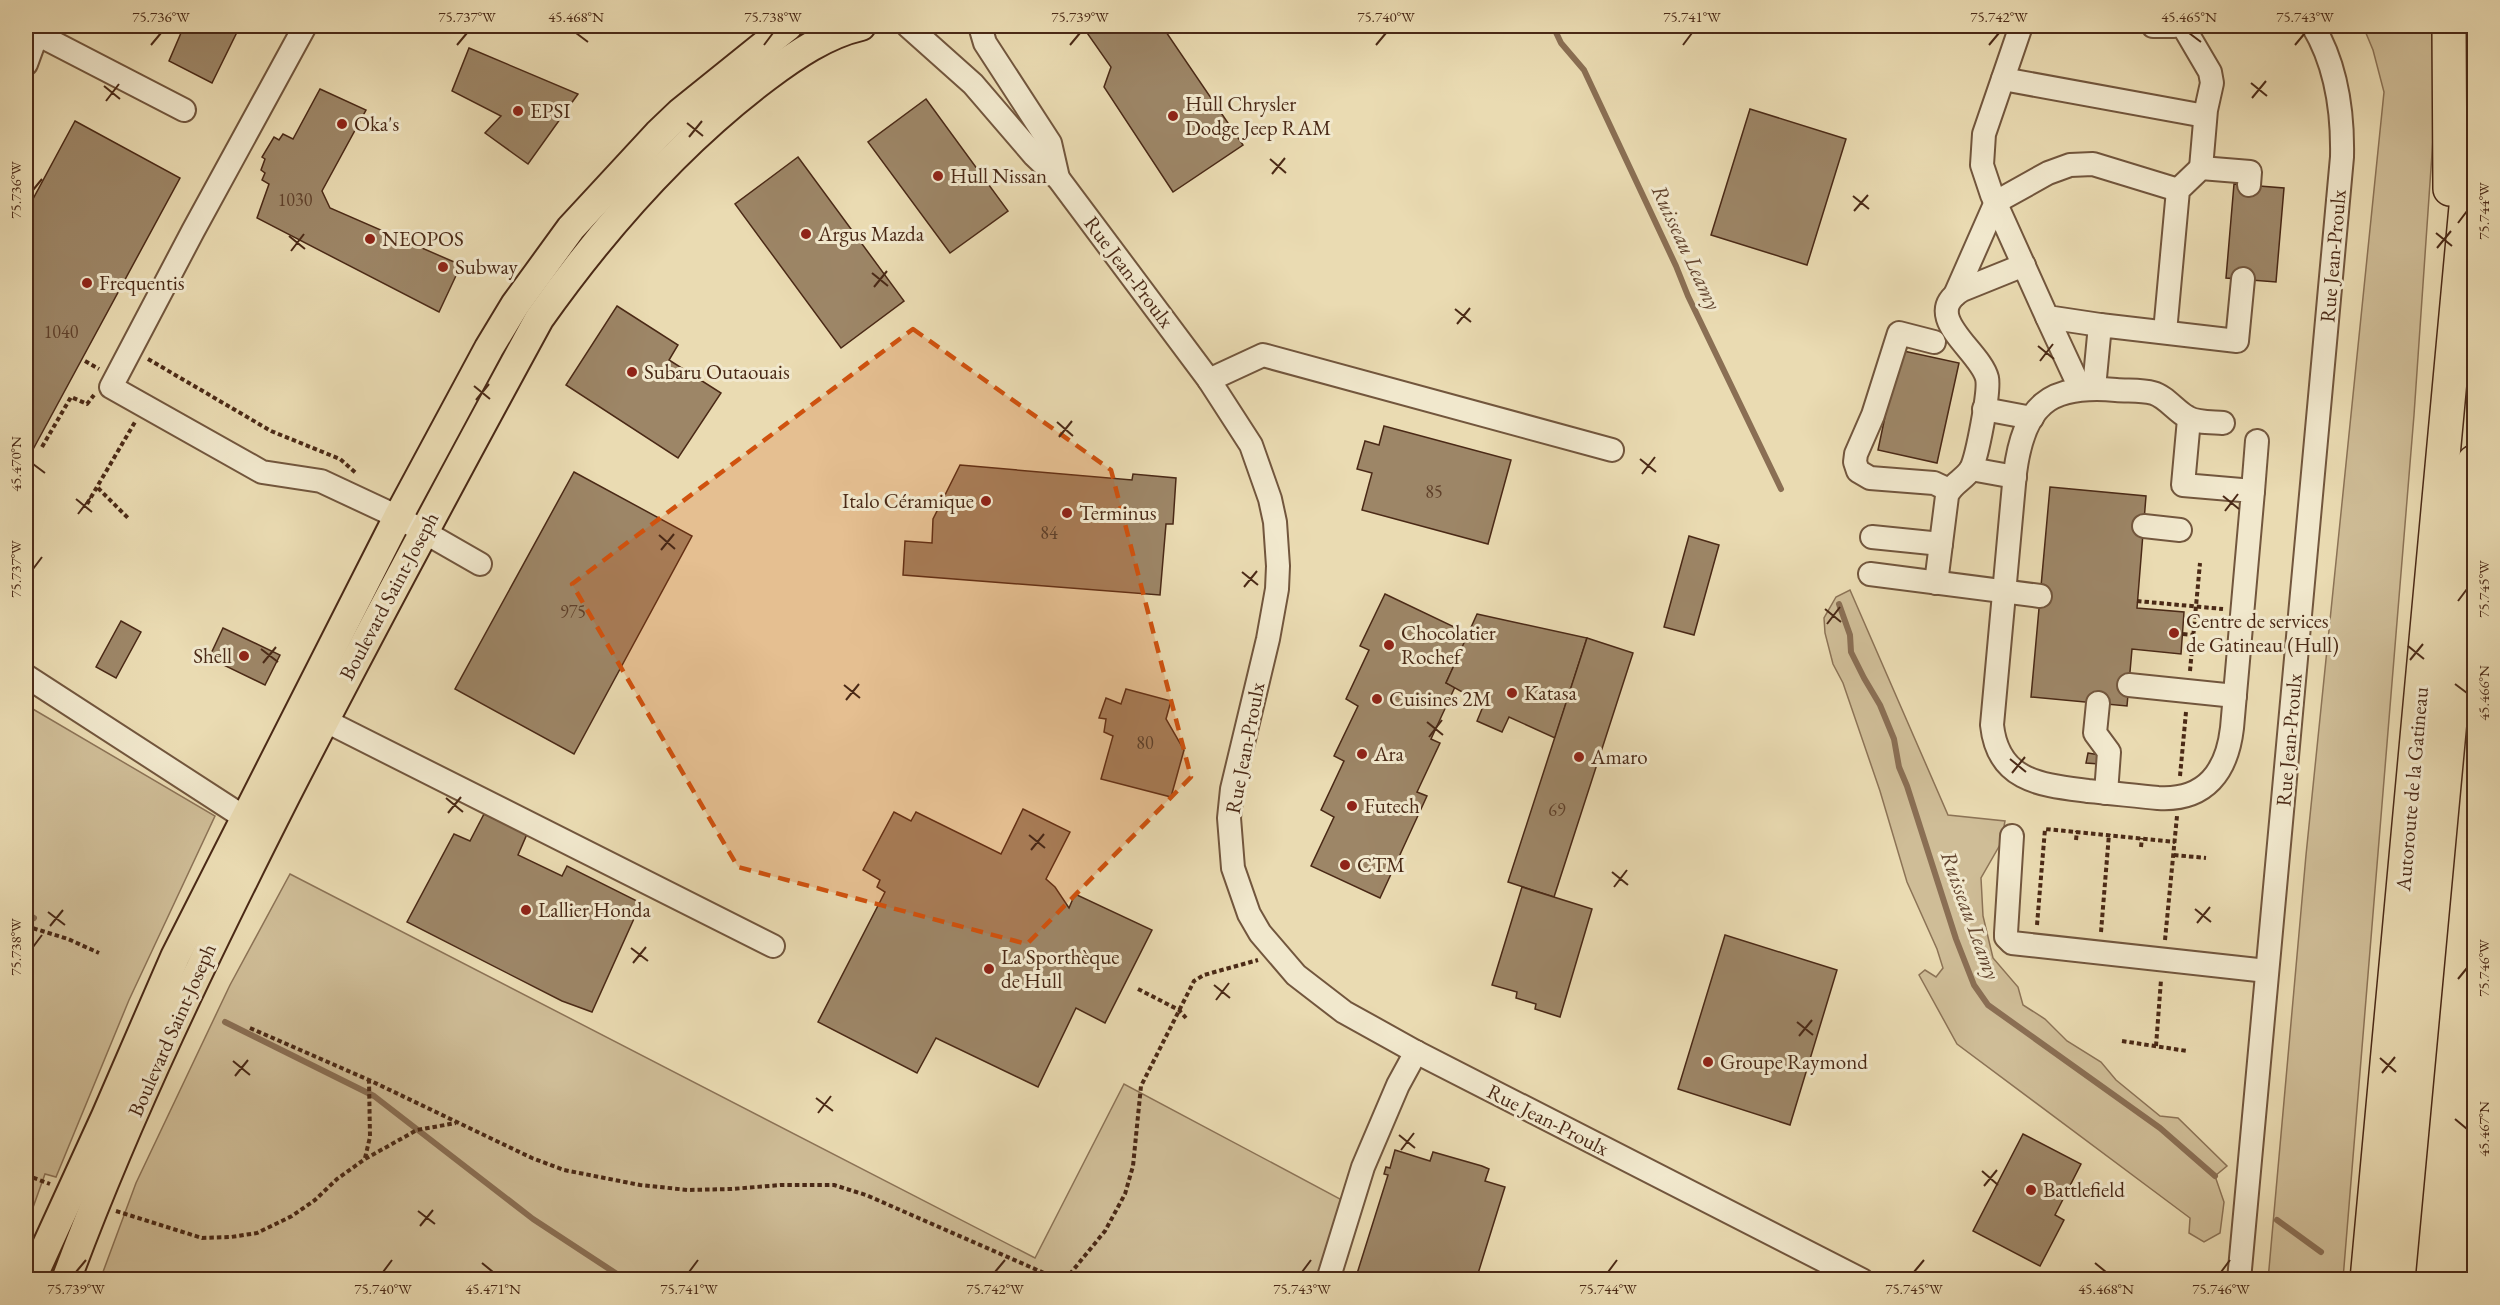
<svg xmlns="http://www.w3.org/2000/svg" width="2500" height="1305" viewBox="0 0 2500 1305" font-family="'EB Garamond',serif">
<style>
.green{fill:#cfbd97;stroke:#8c7356;stroke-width:1.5}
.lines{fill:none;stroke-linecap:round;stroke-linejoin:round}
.stream{stroke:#8a6f54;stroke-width:6}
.building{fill:#9d8667;stroke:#4a2916;stroke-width:1.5}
.minor-casing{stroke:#72563d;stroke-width:26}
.major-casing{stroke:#4a2916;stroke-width:32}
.highway-casing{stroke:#4a2916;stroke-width:36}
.path{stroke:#4a2916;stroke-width:4;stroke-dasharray:4.5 3;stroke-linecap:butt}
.minor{stroke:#f1e8cd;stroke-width:22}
.major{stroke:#eadbb2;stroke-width:28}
.highway{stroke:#eadbb2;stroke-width:33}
.marked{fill:#d0520e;fill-opacity:0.2;stroke:#d0520e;stroke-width:4.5;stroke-dasharray:12 8;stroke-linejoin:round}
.ticks{fill:none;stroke:#4a2916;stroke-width:2}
.poi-dot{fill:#8f2418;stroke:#f1e8cd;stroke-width:2}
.labels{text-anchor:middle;stroke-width:6;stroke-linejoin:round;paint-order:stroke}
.number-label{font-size:18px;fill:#5f402a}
.poi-label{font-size:21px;fill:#4a2916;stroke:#f1e8cd;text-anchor:start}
.street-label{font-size:21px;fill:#4a2916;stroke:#f1e8cd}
.water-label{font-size:22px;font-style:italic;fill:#644630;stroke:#f1e8cd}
.neatline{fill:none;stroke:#4a2916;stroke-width:2}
.ticks-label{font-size:15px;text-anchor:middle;fill:#4a2916}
</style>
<rect width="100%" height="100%" fill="#eadbb2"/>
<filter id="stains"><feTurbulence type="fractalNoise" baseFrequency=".00333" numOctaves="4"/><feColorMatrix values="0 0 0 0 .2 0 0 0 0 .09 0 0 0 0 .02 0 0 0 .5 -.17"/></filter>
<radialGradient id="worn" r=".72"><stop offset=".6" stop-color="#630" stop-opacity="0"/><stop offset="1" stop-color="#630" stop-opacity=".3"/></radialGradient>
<!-- green -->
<g class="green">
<polygon points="2363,26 2434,26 2433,139 2414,415 2343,1279 2268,1280 2306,855 2384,92 2373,50"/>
<polygon points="1850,590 1948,815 2005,821 2001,843 1981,878 1983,916 1993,958 2018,987 2023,1005 2045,1019 2067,1041 2101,1062 2116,1080 2160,1116 2178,1118 2227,1166 2215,1176 2224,1202 2220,1233 2204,1242 2189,1233 2190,1218 1957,1044 1919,975 1925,970 1936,977 1943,968 1937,949 1907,882 1880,791 1843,683 1833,664 1825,633 1824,618 1836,597"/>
<polygon points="26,705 215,816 129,1000 56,1177 45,1174 26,1227"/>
<polygon points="290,874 1035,1258 1124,1084 1342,1200 1317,1279 100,1280 136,1183 230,985"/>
</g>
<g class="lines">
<!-- stream -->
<g class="stream">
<polyline points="1553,26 1561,43 1584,70 1676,266 1688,296 1781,489"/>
<polyline points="1839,604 1850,635 1851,652 1864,678 1880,705 1894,739 1899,767 1907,786 1956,939 1974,985 1988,1005 2160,1128 2215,1176"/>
<polyline points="26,913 34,918"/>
<polyline points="225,1022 374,1096 533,1219 626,1280"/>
<polyline points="2277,1220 2321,1252"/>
</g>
</g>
<!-- building -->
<g class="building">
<polygon points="184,26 240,26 212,83 169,61"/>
<polygon points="1087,26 1162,26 1243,145 1173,192 1104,87 1111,67 1085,30"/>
<polygon points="469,48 578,94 528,164 485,133 501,116 452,91"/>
<polygon points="320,89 366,110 322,191 330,208 461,265 439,312 257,218 269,184 262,180 265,173 261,170 265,159 262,157 274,137 279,140 283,134 293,139"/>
<polygon points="926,99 1008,211 950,253 868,142"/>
<polygon points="1750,109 1846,139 1807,265 1711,235"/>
<polygon points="75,121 180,178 30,455 26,452 26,212"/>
<polygon points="798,157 904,301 841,348 735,204"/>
<polygon points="2234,184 2284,188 2276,282 2226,278"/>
<polygon points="617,306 678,345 669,360 721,393 678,458 566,385"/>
<polygon points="1899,350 1959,363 1937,463 1878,450"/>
<polygon points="1384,426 1511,460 1488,544 1362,510 1372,473 1357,469 1365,441 1379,445"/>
<polygon points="960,465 1132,480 1133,474 1176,478 1173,524 1166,524 1160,595 903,575 905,541 932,543 933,519"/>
<polygon points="574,472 692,536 574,754 455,689"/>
<polygon points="2050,487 2146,496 2137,608 2184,612 2181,654 2132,649 2127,706 2031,697"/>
<polygon points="1689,536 1719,545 1694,635 1664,627"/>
<polygon points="1385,594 1469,634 1446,683 1455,687 1431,739 1440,743 1417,792 1427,796 1380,898 1311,866 1334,817 1321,810 1344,761 1334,756 1358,706 1346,699 1369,650 1360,646"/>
<polygon points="1477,614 1587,638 1555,738 1509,717 1502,732 1477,721 1484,704 1446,683"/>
<polygon points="121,621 141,632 116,678 96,667"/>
<polygon points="223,628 280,655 265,685 209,658"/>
<polygon points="1587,638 1633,653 1554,897 1508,882"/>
<polygon points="1126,689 1171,701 1166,719 1184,750 1171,797 1101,779 1113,736 1104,732 1106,719 1099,718 1106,698 1121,704"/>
<polygon points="2088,753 2100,755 2099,764 2086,763"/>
<polygon points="1023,809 1070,832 1046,879 1055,887 1069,908 1075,894 1152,930 1105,1023 1076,1008 1038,1087 936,1038 917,1073 818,1022 885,892 877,887 880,880 863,870 894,812 911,821 916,812 1001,854"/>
<polygon points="484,814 527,834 518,855 562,876 567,866 641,903 592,1012 562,1001 407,922 454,834 470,841"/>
<polygon points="1522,887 1592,909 1560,1017 1535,1009 1536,1004 1516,998 1517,992 1492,985"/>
<polygon points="1725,935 1837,970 1790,1125 1678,1089"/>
<polygon points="2023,1134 2081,1164 2055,1215 2064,1220 2040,1266 1973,1231"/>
<polygon points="1395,1150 1430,1161 1433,1152 1482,1166 1489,1169 1485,1181 1505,1187 1476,1280 1355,1280 1388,1175 1384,1174 1386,1167 1390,1168"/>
</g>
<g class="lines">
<defs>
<g id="minor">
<polyline points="305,26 193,231 111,387 262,472 321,481 398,517 480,564"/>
<polyline points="908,26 973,84 1034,155 1058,178 1209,380 1251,445 1270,499 1275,522 1278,566 1277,589 1268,639 1232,789 1229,818 1233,868 1249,914 1260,933 1296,975 1344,1012 1416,1052 1862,1280"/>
<polyline points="980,26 985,43 1050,143 1058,178"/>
<polyline points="2021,26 1984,134 1982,165 1992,195 2047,317 2100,325"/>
<polyline points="2153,26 2174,26"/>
<polyline points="2183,26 2210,72 2212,83 2206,110 2201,168"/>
<polyline points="26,64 37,34 184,110"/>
<polyline points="2003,79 2205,116"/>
<polyline points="1955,295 1996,202 2048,173 2070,165 2093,164 2178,190"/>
<polyline points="2047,317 2080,388"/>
<polyline points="2165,332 2178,190 2201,168 2250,172 2249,185"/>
<polyline points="1934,342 1899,333 1873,415 1856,454 1855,462 1858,471 1870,478 1934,483 1949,490"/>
<polyline points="1209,380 1263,355 1612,450"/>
<polyline points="2094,388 2100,325 2237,341 2243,279"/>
<polyline points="1984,409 2032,418"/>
<path d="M2189,419L2183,485L2253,491L2232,728C2227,771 2206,801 2158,798C2135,796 2112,793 2088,791C2042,785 1998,782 1992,725L2015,473C2024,405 2048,384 2116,390C2128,391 2142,390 2153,393C2165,396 2176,411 2187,417C2196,423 2213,422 2223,423"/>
<polyline points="1971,469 2015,477"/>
<polyline points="2253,491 2257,441"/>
<polyline points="2144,526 2180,530"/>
<polyline points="1872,537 1941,544"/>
<polyline points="1870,574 2040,596"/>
<path d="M1936,583L1947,496C1951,484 1964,480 1971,469C1977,457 1990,391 1987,378C1980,350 1919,316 1962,290L2024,265"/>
<polyline points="26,676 259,827"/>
<polyline points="2129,685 2235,696"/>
<polyline points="2098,703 2095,733 2109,752 2106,793"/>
<polyline points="310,713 773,946"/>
<polyline points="2012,836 2006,933 2006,937 2012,943 2267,971"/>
<polyline points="1328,1280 1363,1167 1398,1085 1416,1052"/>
<path d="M2239,1280L2342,157C2343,111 2337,66 2313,26"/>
</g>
<g id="major">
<polyline points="31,1280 106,1116 175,957 398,517 489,348 515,305 571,228 658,134 680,113 788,26"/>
<path d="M66,1280C128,1113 206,953 286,795C368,635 453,477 539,319C602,230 677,144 766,77C794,56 826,34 861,26"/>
</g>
<g id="highway">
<polyline points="2449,26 2450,189"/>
<polyline points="2367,1280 2474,120"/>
<polyline points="2398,1280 2474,462"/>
</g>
</defs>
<!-- minor casing -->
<use href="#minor" class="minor-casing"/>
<!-- major casing -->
<use href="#major" class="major-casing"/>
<!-- highway casing -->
<use href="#highway" class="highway-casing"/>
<!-- path -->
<g class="path">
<polyline points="148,359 271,431 340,459 356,473"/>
<polyline points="85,361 99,369"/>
<polyline points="42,447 71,397 87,404 94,395"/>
<polyline points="98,488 129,519"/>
<polyline points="87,504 135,422"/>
<polyline points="2137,601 2223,609"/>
<polyline points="2183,634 2194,635"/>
<polyline points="2190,671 2200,563"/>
<polyline points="2180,776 2186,712"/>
<polyline points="2076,840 2077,831"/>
<polyline points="2141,847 2142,838"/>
<polyline points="2174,855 2206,858"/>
<polyline points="2037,925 2045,829 2175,842"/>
<polyline points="26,926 68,939 99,953"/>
<polyline points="2101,932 2109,834"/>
<polyline points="2165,940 2177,816"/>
<polyline points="1138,989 1179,1010 1186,1018"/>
<polyline points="250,1028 369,1080 532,1158 564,1170 640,1185 688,1190 732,1189 780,1185 834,1185 866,1195 1060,1280"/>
<polyline points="2122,1041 2187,1051"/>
<polyline points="2156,1046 2161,980"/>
<polyline points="365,1158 370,1137 369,1080"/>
<polyline points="26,1175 50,1184"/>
<polyline points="116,1211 202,1238 231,1237 257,1233 292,1216 315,1200 337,1179 365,1159 417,1130 456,1123"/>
<polyline points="1065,1280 1105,1231 1125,1194 1133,1166 1141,1086 1194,981 1204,975 1258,960"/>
</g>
<!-- minor -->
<use href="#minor" class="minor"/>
<!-- major -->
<use href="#major" class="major"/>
<!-- highway -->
<use href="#highway" class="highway"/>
</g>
<!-- marked area -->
<path class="marked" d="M913,329L1111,470L1191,777L1027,944L738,867L572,584Z"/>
<!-- ticks -->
<path class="ticks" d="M576,33L588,42M2189,33L2201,42M151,45L161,33M457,45L467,33M764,45L773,33M1070,45L1080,33M1376,45L1386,33M1683,45L1692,33M1989,45L1999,33M2295,45L2305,33M2251,83L2267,96M104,86L120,99M2252,98L2266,81M106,101L119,84M687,123L703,136M689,137L702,121M1270,159L1286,173M1272,174L1285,158M33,190L42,179M1853,196L1869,209M1854,211L1868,195M2458,223L2467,211M2436,233L2452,246M289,236L305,249M2437,248L2451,231M291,251L304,234M872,273L888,286M874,287L887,271M1455,309L1471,322M1457,324L1470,308M2038,346L2054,359M2040,361L2053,344M474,386L490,399M476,400L489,384M1057,422L1073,436M1059,437L1072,421M1640,459L1656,472M33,464L45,473M1642,474L1655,457M2223,496L2239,509M76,499L92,512M2225,511L2238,494M78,514L91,497M659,535L675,549M661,550L674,534M33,569L42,557M1242,572L1258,585M1244,587L1257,571M2458,601L2467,589M1825,609L1841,622M1827,624L1840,607M2408,646L2424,659M261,649L278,662M2410,660L2423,644M263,663L276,647M2455,684L2467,693M844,685L860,698M846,700L859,684M1427,722L1443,735M1429,737L1442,720M2010,759L2026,772M2012,773L2025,757M446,798L463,812M448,813L461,797M1029,835L1045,848M1031,850L1044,834M1612,872L1628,885M1614,887L1627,870M2195,909L2211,922M48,912L65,925M2197,923L2210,907M50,926L63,910M33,947L42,935M631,948L648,961M633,963L646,947M2458,979L2467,968M1214,985L1230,998M1216,1000L1229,983M1797,1022L1813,1035M1799,1036L1812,1020M2380,1058L2396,1072M233,1061L250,1075M2382,1073L2395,1057M235,1076L248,1060M816,1098L833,1111M818,1113L831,1096M2455,1119L2467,1129M1399,1135L1415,1148M1401,1150L1414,1133M1982,1171L1998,1185M1984,1186L1997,1170M418,1211L435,1224M420,1226L433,1210M482,1263L493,1272M2095,1263L2106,1272M76,1272L86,1260M383,1272L392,1260M689,1272L698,1260M995,1272L1005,1260M1302,1272L1311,1260M1608,1272L1617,1260M1914,1272L1924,1260M2221,1272L2230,1260"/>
<!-- markers -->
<g class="poi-dot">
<circle cx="518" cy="111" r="6"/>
<circle cx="1173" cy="116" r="6"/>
<circle cx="342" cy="124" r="6"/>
<circle cx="938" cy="176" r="6"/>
<circle cx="806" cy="234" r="6"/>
<circle cx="370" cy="239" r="6"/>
<circle cx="443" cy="267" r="6"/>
<circle cx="87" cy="283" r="6"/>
<circle cx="632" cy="372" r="6"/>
<circle cx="986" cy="501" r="6"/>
<circle cx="1067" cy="513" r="6"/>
<circle cx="2174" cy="633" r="6"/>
<circle cx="1389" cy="645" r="6"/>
<circle cx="244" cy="656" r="6"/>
<circle cx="1512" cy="693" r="6"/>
<circle cx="1377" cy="699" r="6"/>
<circle cx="1362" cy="754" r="6"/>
<circle cx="1579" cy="757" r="6"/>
<circle cx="1352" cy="806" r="6"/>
<circle cx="1345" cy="865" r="6"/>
<circle cx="526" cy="910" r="6"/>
<circle cx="989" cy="969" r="6"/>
<circle cx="1708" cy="1062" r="6"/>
<circle cx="2031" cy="1190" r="6"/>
</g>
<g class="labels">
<!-- number labels -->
<g class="number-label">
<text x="295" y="206">1030</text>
<text x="61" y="338">1040</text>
<text x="1434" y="498">85</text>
<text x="1049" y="539">84</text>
<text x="573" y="618">975</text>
<text x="1145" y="749">80</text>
<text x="1557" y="816">69</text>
</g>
<!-- poi labels -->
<g class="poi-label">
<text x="1185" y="111">Hull Chrysler<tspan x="1185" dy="24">Dodge Jeep RAM</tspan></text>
<text x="530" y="118">EPSI</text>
<text x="354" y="131">Oka's</text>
<text x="950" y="183">Hull Nissan</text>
<text x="818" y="241">Argus Mazda</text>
<text x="382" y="246">NEOPOS</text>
<text x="455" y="274">Subway</text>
<text x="99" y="290">Frequentis</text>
<text x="644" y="379">Subaru Outaouais</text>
<text x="974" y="508" text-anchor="end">Italo Céramique</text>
<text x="1079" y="520">Terminus</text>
<text x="2186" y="628">Centre de services<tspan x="2186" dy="24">de Gatineau (Hull)</tspan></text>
<text x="1401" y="640">Chocolatier<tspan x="1401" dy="24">Rochef</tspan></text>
<text x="232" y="663" text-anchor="end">Shell</text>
<text x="1524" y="700">Katasa</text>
<text x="1389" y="706">Cuisines 2M</text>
<text x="1374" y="761">Ara</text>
<text x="1591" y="764">Amaro</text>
<text x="1364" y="813">Futech</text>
<text x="1357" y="872">CTM</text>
<text x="538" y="917">Lallier Honda</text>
<text x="1001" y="964">La Sporthèque<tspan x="1001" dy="24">de Hull</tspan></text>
<text x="1720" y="1069">Groupe Raymond</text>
<text x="2043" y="1197">Battlefield</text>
</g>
<!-- street labels -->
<g class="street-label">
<text transform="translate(2333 256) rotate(-85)" y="7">Rue Jean-Proulx</text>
<text transform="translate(1129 272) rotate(53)" y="7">Rue Jean-Proulx</text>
<text transform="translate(389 596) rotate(-62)" y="7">Boulevard Saint-Joseph</text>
<text transform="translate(2289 740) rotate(-85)" y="7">Rue Jean-Proulx</text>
<text transform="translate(1245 748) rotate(-79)" y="7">Rue Jean-Proulx</text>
<text transform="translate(2412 789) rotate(-85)" y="7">Autoroute de la Gatineau</text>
<text transform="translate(172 1030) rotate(-66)" y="7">Boulevard Saint-Joseph</text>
<text transform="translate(1548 1120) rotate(27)" y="7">Rue Jean-Proulx</text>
</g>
<!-- water labels -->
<g class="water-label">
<text transform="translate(1687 247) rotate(65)" y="8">Ruisseau Leamy</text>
<text transform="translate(1971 915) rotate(70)" y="8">Ruisseau Leamy</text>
</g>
</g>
<!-- margin -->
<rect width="2500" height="1305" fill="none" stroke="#eadbb2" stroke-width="66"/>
<rect x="33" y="33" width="2434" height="1239" class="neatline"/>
<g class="ticks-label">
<text x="161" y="22">75.736°W</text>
<text x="467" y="22">75.737°W</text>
<text x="576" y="22">45.468°N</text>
<text x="773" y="22">75.738°W</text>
<text x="1080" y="22">75.739°W</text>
<text x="1386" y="22">75.740°W</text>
<text x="1692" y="22">75.741°W</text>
<text x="1999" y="22">75.742°W</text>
<text x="2189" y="22">45.465°N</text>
<text x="2305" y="22">75.743°W</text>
<text transform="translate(16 190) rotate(-90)" y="5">75.736°W</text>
<text transform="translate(2484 211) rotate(-90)" y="5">75.744°W</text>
<text transform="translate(16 464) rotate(-90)" y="5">45.470°N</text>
<text transform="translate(16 569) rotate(-90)" y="5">75.737°W</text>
<text transform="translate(2484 589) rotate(-90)" y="5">75.745°W</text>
<text transform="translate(2484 693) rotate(-90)" y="5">45.466°N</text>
<text transform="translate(16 947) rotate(-90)" y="5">75.738°W</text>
<text transform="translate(2484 968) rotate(-90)" y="5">75.746°W</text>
<text transform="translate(2484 1129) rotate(-90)" y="5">45.467°N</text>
<text x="76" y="1294">75.739°W</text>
<text x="383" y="1294">75.740°W</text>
<text x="493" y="1294">45.471°N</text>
<text x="689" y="1294">75.741°W</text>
<text x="995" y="1294">75.742°W</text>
<text x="1302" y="1294">75.743°W</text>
<text x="1608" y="1294">75.744°W</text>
<text x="1914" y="1294">75.745°W</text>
<text x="2106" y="1294">45.468°N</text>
<text x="2221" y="1294">75.746°W</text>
</g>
<rect width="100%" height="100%" filter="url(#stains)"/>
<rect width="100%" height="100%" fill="url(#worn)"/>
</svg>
